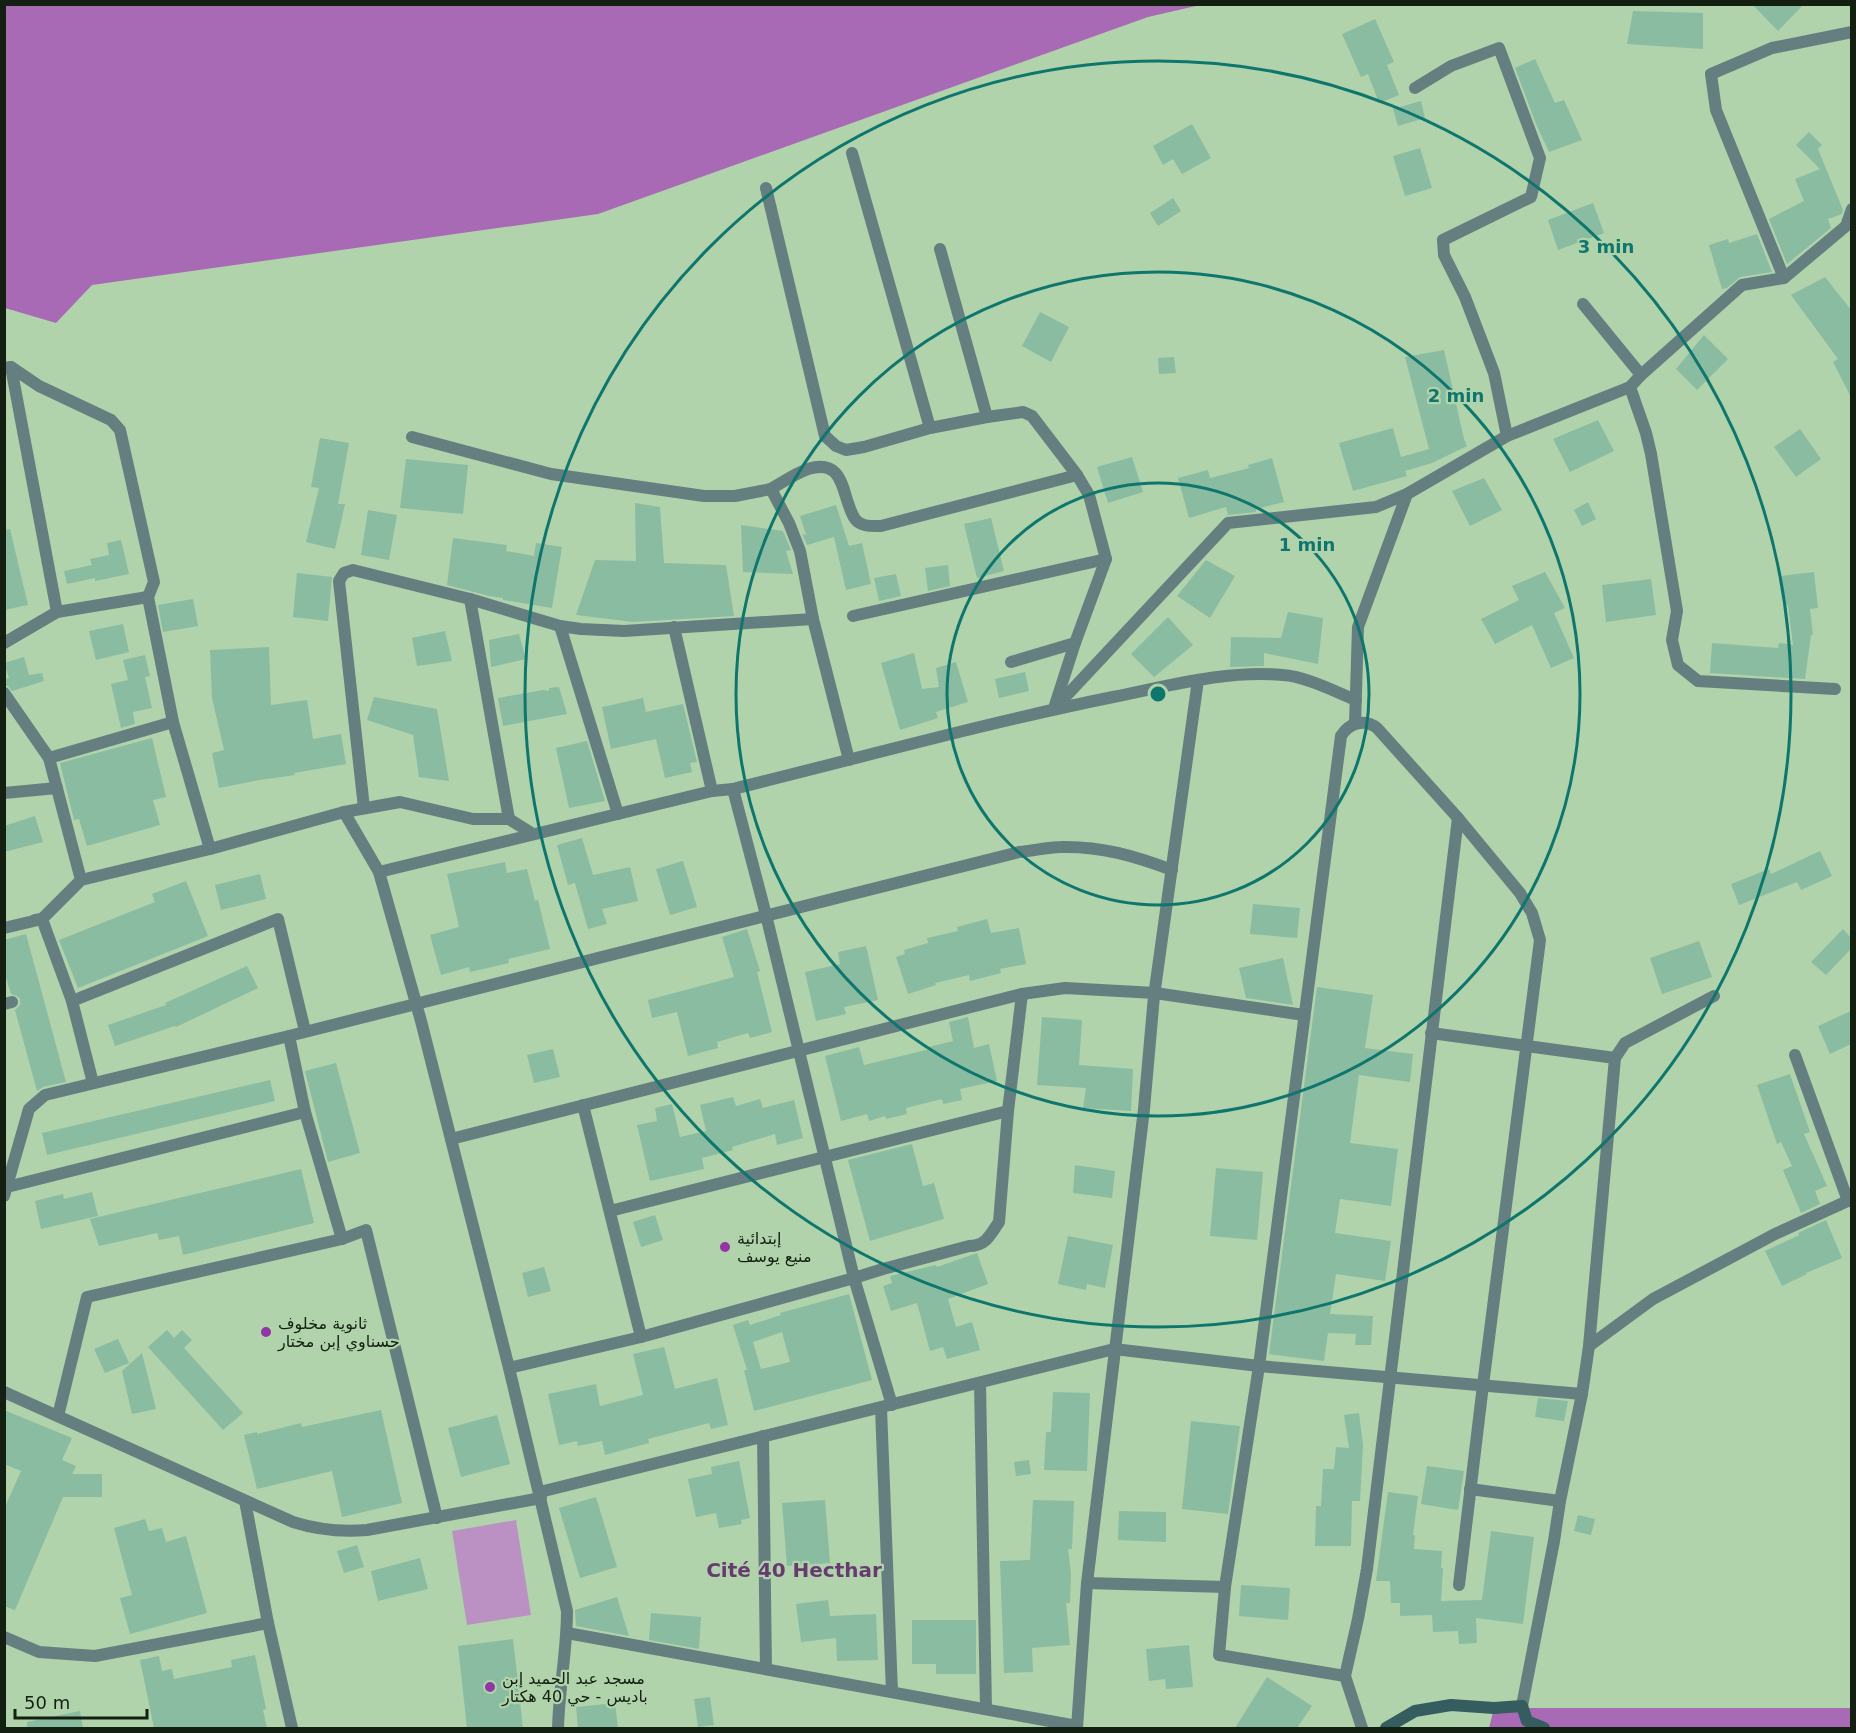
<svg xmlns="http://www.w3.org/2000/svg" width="1856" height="1733" viewBox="0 0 1856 1733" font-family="'DejaVu Sans','Noto Naskh Arabic',sans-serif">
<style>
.green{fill:#bb90c3}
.forest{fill:#a96ab5}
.building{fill:#8abca1;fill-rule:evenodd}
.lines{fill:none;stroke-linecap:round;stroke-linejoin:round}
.minor{stroke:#657f81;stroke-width:12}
.secondary{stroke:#355c5f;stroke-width:12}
.ring{fill:none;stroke:#0f766e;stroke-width:3}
.poi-dot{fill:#9136a2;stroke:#b0d3ab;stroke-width:2}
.labels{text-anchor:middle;stroke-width:4.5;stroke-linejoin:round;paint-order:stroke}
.poi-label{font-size:16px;fill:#132011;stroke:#b0d3ab;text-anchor:start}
.quarter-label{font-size:20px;font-weight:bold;fill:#683b70;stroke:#b0d3ab}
.centre{fill:#0f766e;stroke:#b0d3ab;stroke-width:3}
.ring-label{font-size:18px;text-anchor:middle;font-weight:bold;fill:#0f766e;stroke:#b0d3ab;stroke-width:4.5;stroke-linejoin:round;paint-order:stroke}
</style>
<rect width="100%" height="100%" fill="#b0d3ab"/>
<!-- green -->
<polygon class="green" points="516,1520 531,1615 467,1625 452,1531"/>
<!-- forest -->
<g class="forest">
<polygon points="4,5 5,4 1200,5 1148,17 598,214 92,285 56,323 5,308"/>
<polygon points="1494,1708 1851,1708 1851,1728 1489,1728"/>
</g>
<!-- building -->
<g class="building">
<polygon points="1752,4 1804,4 1778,31"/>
<polygon points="1633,11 1703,13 1703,49 1627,44"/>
<polygon points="1375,19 1394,62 1387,65 1399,95 1379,103 1368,74 1361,77 1342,34"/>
<polygon points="1535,59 1555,103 1564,100 1582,140 1549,152 1536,124 1515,68"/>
<polygon points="1421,101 1425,118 1398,126 1393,109"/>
<polygon points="1192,124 1211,158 1182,174 1173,159 1163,165 1153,146"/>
<polygon points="1809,132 1822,145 1818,149 1843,210 1842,214 1828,219 1831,228 1787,264 1769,219 1804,201 1795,179 1820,169 1796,145"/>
<polygon points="1420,148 1432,188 1405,196 1393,156"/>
<polygon points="1173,198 1181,211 1158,226 1150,213"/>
<polygon points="1593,203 1604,233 1558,250 1548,220"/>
<polygon points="1757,234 1772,272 1740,277 1727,288 1722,289 1709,245 1728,239 1729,243"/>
<polygon points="1825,277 1851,310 1851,397 1833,362 1838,359 1791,295"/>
<polygon points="1040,312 1069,327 1051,362 1022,346"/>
<polygon points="1704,335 1728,359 1697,390 1676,369"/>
<polygon points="1444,350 1464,439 1467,446 1432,463 1405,471 1407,476 1353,491 1339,443 1393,428 1401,457 1429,449 1405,357"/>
<polygon points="1174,357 1176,373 1159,374 1158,358"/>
<polygon points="1598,420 1614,451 1570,472 1553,439"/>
<polygon points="1800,429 1821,459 1796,477 1774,447"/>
<polygon points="320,438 349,443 338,504 345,504 335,549 306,542 319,488 311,487"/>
<polygon points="1132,457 1143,492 1108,503 1097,467"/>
<polygon points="1272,458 1284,502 1256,509 1256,512 1228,515 1226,507 1189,518 1178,478 1208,470 1210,478 1249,468 1248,465"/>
<polygon points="406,459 468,465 463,514 400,508"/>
<polygon points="1484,478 1502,510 1470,526 1452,491"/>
<polygon points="1588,502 1596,519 1582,526 1574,510"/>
<polygon points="635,503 660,507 664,563 726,565 734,616 633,622 576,615 595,560 636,561"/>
<polygon points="836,505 849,546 862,543 871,584 846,590 834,537 807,545 802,534 806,535 800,516"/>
<polygon points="368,510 397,515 389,560 361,555"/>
<polygon points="991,518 1004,571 977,578 964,524"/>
<polygon points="741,525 783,531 791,550 786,551 793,574 743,572"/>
<polygon points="10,529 28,605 4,610 4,530"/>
<polygon points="453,538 507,545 506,551 534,556 536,543 562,547 552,608 503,600 503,598 489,596 447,585"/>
<polygon points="121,540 129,574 95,581 95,578 67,584 64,571 92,565 90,559 109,555 107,543"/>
<polygon points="1206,560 1235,576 1210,618 1177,596"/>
<polygon points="948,565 950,586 928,591 925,568"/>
<polygon points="1545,572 1565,608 1554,613 1574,658 1551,668 1532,625 1495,644 1481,619 1519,600 1512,586"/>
<polygon points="1814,572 1818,608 1810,609 1813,635 1811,635 1805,679 1710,673 1712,643 1778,648 1779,643 1793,645 1788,605 1785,606 1781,576"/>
<polygon points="297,573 332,577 328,621 293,617"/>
<polygon points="896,574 901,596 879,601 874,578"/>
<polygon points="1651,579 1656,615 1606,622 1602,585"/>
<polygon points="193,599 198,626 163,632 158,605"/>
<polygon points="1288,612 1323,618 1318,664 1264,653 1264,666 1230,667 1231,637 1281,638"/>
<polygon points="1168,617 1193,645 1154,677 1131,654"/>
<polygon points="123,624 129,652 96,660 89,631"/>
<polygon points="445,631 452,661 417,666 412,638"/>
<polygon points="519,634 526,659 491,667 489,640"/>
<polygon points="269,647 271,705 307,700 313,739 341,734 346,764 294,773 295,775 260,780 219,788 212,753 224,750 212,698 210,650"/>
<polygon points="914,653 922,689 939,687 936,668 956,662 968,702 936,712 938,718 900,730 881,663"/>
<polygon points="145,655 150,676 145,677 152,708 133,712 135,724 121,728 111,684 128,680 123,660"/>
<polygon points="24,657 29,675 42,673 44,681 12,691 8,686 4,685 4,679 9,678 4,663"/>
<polygon points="1025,672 1029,691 999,698 995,679"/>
<polygon points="559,687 567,714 503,726 498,698 543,690 549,691 549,688"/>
<polygon points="374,697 437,709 449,781 419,777 413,735 367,720"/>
<polygon points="643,698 646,712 683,704 697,762 690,763 692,772 665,778 656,739 611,749 602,707"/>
<polygon points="152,738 166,797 153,800 160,825 87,846 79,819 74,820 60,763"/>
<polygon points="587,741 605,801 569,808 556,748"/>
<polygon points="35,816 43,842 4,852 4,826"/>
<polygon points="582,838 593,875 630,867 638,901 602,909 607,924 588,929 575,883 568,885 557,845"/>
<polygon points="1820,851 1832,876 1801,890 1797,882 1739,905 1731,884 1769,869 1771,874"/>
<polygon points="683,861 697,907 670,915 656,869"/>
<polygon points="505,862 507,873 527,869 535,901 538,900 550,949 508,959 509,963 470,972 469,967 441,975 430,935 459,927 447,874"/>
<polygon points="260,874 266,899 221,910 215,885"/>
<polygon points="186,881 208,936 78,988 59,940 155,902 152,894"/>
<polygon points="1253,904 1300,908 1297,938 1250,934"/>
<polygon points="987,919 991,933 1019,928 1026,964 1000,969 1001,973 970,981 969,975 935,983 936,985 908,994 896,957 905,954 904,950 928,943 927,938 958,931 957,927"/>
<polygon points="747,929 760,971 757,972 772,1032 750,1038 748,1033 717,1042 718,1048 688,1056 677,1012 652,1018 648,1000 734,977 722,937"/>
<polygon points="1843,929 1851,938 1851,949 1826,975 1811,962"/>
<polygon points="26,934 66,1082 43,1087 37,1091 15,1010 20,1005 20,999 17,996 11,994 4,971 4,940"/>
<polygon points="1699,941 1712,977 1662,994 1650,958"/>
<polygon points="866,946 878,1000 844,1007 846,1014 816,1021 805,972 840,964 838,952"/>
<polygon points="1283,958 1293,1005 1246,998 1239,968"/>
<polygon points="247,966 258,988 176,1027 175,1026 115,1046 108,1025 166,1005 165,1003"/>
<polygon points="1317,987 1373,995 1365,1048 1413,1054 1410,1082 1359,1075 1350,1143 1398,1149 1391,1206 1340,1199 1335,1233 1391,1241 1385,1281 1336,1274 1330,1314 1373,1316 1371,1345 1355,1345 1356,1334 1328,1333 1324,1361 1269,1354"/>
<polygon points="1851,1011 1851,1044 1830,1054 1818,1026"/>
<polygon points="968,1017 974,1048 989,1044 997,1081 960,1089 962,1100 943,1104 942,1099 906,1108 907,1114 886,1119 885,1116 869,1121 867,1114 841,1121 825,1056 859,1047 864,1065 930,1049 929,1047 953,1041 949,1022"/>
<polygon points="1042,1017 1082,1020 1079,1065 1133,1069 1131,1111 1083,1108 1086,1088 1037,1085"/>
<polygon points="553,1049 560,1077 534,1083 527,1055"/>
<polygon points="336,1063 360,1153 328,1162 305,1071"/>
<polygon points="1790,1074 1810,1132 1804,1134 1827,1186 1815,1191 1820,1204 1801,1213 1783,1170 1792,1166 1781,1142 1777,1144 1757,1085"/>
<polygon points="270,1080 275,1101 47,1155 42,1133"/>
<polygon points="733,1097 736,1106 760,1099 763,1108 794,1100 803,1138 777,1145 775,1134 732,1147 733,1150 702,1158 704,1169 650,1181 637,1125 657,1121 655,1108 672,1104 680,1137 706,1131 700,1105"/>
<polygon points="912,1144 923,1186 934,1183 944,1219 870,1241 848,1160"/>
<polygon points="1075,1165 1115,1171 1112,1198 1073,1193"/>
<polygon points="1216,1168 1263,1172 1257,1240 1210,1236"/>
<polygon points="301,1169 314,1223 183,1255 179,1236 159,1240 157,1233 99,1246 90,1219"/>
<polygon points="92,1192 98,1216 41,1229 35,1201 63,1194 64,1199"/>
<polygon points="655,1215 663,1240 641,1247 633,1222"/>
<polygon points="1826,1220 1842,1258 1806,1273 1807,1274 1782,1286 1765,1251 1799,1235 1798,1233"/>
<polygon points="1068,1236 1113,1245 1105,1288 1087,1284 1086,1290 1058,1284"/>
<polygon points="977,1253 988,1284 948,1299 956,1327 972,1322 980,1350 947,1359 943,1347 930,1351 917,1303 891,1311 883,1286 892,1283 890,1276 936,1265 937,1267"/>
<polygon points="544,1267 551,1291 528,1297 522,1273"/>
<path d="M849,1294L872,1380L754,1411L744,1370H747L733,1325L748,1320L750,1325L781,1315L780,1313ZM782,1332L790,1362L761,1369L753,1342Z"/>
<polygon points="167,1330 174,1338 182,1330 192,1340 184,1348 243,1413 223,1430 148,1347"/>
<polygon points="118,1339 129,1363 105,1373 94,1349"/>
<polygon points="664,1347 675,1389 717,1378 728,1425 711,1429 709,1423 648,1439 649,1443 605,1455 602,1441 578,1446 577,1441 559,1445 548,1394 596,1384 600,1406 643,1395 633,1354"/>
<polygon points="142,1353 156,1409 132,1414 122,1371"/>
<polygon points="1053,1392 1090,1393 1087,1471 1044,1470 1046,1432 1051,1432"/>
<polygon points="1538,1398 1568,1401 1564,1421 1535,1417"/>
<polygon points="4,1410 72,1438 62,1460 76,1466 72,1474 102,1474 102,1497 63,1497 15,1610 4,1606 4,1509 21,1471 4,1464"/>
<polygon points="381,1410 402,1503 342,1517 332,1471 257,1489 244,1435 257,1432 257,1434 301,1423 302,1427"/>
<polygon points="1359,1413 1363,1445 1360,1501 1352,1501 1351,1546 1315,1546 1316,1506 1321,1506 1323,1469 1334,1469 1336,1447 1349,1448 1344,1415"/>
<polygon points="497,1415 510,1464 461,1477 448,1428"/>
<polygon points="1191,1421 1240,1426 1228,1514 1182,1509"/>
<polygon points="1029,1460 1031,1474 1016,1476 1014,1462"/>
<polygon points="739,1461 750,1518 741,1520 742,1524 719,1528 716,1513 696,1517 688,1479 712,1474 711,1467"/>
<polygon points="1427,1466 1464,1471 1458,1510 1421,1504"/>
<polygon points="1388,1492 1418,1496 1413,1535 1415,1535 1414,1549 1442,1551 1441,1568 1443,1568 1441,1601 1482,1600 1491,1531 1534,1537 1523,1624 1476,1618 1477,1643 1459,1644 1458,1631 1433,1632 1432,1615 1400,1616 1400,1603 1391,1603 1390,1581 1376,1581"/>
<polygon points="596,1497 617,1567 580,1578 559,1508"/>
<polygon points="825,1500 830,1563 787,1566 782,1503"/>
<polygon points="1033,1500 1074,1501 1072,1549 1068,1549 1071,1574 1070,1603 1066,1603 1070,1645 1032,1648 1033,1672 1004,1673 1000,1561 1030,1560"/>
<polygon points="1119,1511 1166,1512 1166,1542 1118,1540"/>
<polygon points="1578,1515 1595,1519 1591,1535 1574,1531"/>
<polygon points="145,1519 149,1531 162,1528 166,1542 186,1536 207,1613 130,1634 120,1598 132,1595 114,1528"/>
<polygon points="357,1545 364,1567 344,1573 337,1551"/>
<polygon points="420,1558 428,1589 378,1601 371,1571"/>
<polygon points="1241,1585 1290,1588 1288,1620 1239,1616"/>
<polygon points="617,1597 629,1636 576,1626 575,1610"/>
<polygon points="828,1600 830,1616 876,1614 878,1660 837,1661 836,1638 801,1642 796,1604"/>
<polygon points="651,1613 701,1617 699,1649 649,1640"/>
<polygon points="912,1620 976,1620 976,1674 936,1674 936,1664 912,1664"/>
<polygon points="513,1639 523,1728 467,1728 458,1646"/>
<polygon points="1189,1645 1193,1687 1166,1689 1165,1679 1149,1681 1146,1649"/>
<polygon points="255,1655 266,1709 263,1710 267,1728 154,1728 140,1660 159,1656 162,1671 172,1669 174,1679 232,1667 231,1660"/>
<polygon points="1267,1677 1312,1706 1297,1728 1235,1728"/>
<polygon points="710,1697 714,1725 698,1727 694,1699"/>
<polygon points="615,1703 618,1728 578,1728 576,1707"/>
<polygon points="80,1711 83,1728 27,1728 27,1722"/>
</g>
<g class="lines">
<!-- minor -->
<g class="minor">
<polyline points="1415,88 1451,66 1499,48 1540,158 1531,197 1443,240 1444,255 1465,297 1494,373 1507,436"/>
<polyline points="852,153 930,428"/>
<polyline points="766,188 825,436 836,446 846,450 864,447 930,428 987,417 1023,412 1032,416 1077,475"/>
<polyline points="940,249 987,417"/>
<polyline points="1784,278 1716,110 1711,74 1772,48 1852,32"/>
<polyline points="1583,304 1641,375"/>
<polyline points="11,367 57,612"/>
<polyline points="4,368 11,367 39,386 111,420 120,430 154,582 148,597 173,722 210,849"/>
<polyline points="1630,387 1646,433 1651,454 1677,611 1672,640 1678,665 1698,681 1835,689"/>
<polyline points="412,437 551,474 704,496 735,496 771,489 789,523 800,551 813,619 849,760"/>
<path d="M771,489C783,482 796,473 808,469C847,457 841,498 855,519C861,527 872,526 881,526L1077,475L1089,495L1106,559L1075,643L1055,705"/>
<polyline points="470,599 509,819"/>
<polyline points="853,616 1106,559"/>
<polyline points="560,626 618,814"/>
<polyline points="674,627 712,791"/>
<polyline points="4,643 57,612 148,597"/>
<polyline points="1011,662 1075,643"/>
<polyline points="4,693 49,758 81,880"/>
<polyline points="1054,709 1228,523 1376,507 1407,494 1507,436 1630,387 1641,375 1742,285 1784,278 1846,226 1852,209"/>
<polyline points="1355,724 1358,627 1407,494"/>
<polyline points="49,758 173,722"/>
<polyline points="733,789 766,915 854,1278 892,1405"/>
<polyline points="4,793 57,788"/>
<polyline points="364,808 339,581 344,573 353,570 470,599 560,626 581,629 624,631 813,619"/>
<polyline points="344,812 400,802 473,819 509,819 533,834"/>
<path d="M379,872L712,791L733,789C859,758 985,723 1113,697C1169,686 1225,670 1283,675C1304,676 1336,692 1356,700"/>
<polyline points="35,920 42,919 72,1001 93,1083"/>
<path d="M4,928L42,919L81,880L210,849L344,812L379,872L421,1021L509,1368L567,1611C567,1650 559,1689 558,1728"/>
<polyline points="72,1001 278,919 305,1031"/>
<polyline points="4,1004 12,1002"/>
<polyline points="1431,1033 1615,1058"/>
<polyline points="289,1036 305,1112 342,1239"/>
<polyline points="1795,1055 1848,1201"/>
<polyline points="583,1105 641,1337"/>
<polyline points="451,1139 1022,994 1065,988 1155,993 1304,1015"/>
<polyline points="7,1187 305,1112"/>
<path d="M4,1196L29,1109L45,1095L289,1036L1019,852C1033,851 1047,847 1061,847C1101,846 1135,856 1172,870"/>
<polyline points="610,1211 1008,1111"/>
<polyline points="1589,1346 1653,1299 1775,1234 1852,1199"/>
<path d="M509,1368L641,1337L854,1278L883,1269L969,1246C986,1246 990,1235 999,1222L1008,1111L1022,994"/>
<polyline points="980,1383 986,1709"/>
<path d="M4,1392L293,1522C318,1530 342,1532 367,1530L541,1498"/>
<polyline points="881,1408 892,1692"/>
<polyline points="58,1416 87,1297 342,1239 366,1230 437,1518"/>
<polyline points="763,1436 766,1669"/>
<polyline points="1470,1489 1560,1501"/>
<polyline points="540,1492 1114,1349 1259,1366 1582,1394"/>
<polyline points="245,1501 268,1623 292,1728"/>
<polyline points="1087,1583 1225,1587"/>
<polyline points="567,1633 1077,1726"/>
<polyline points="4,1637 39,1652 95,1656 268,1623"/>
<path d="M1345,1676L1219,1655L1225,1587L1259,1366L1341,736C1349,723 1365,718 1377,728L1458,818L1520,893L1532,913L1540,940L1483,1385L1459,1585"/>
<polyline points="1522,1706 1554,1541 1560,1501 1582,1394 1589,1346 1615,1058 1625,1043 1714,996"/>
<polyline points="1077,1728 1087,1583 1144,1109 1154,996 1198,680"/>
<polyline points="1362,1728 1345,1676 1358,1619 1367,1569 1458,818"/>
</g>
<!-- secondary -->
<polyline class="secondary" points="1386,1728 1415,1711 1451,1705 1494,1708 1522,1706 1527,1721 1544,1728"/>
</g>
<!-- distance rings -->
<g class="ring">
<circle cx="1158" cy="694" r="211"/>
<circle cx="1158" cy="694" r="422"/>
<circle cx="1158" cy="694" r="633"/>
</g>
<!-- markers -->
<g class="poi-dot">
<circle cx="725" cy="1247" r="6"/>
<circle cx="266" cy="1332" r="6"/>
<circle cx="490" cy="1687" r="6"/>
</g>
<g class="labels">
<!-- poi labels -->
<g class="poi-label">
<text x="737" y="1244">إبتدائية<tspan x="737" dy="18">منيع يوسف</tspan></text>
<text x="278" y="1329">ثانوية مخلوف<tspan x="278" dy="18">حسناوي إبن مختار</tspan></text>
<text x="502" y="1684">مسجد عبد الحميد إبن<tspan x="502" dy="18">باديس - حي 40 هكتار</tspan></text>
</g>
<!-- quarter labels -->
<g class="quarter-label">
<text x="794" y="1577">Cité 40 Hecthar</text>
</g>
</g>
<circle cx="1158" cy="694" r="9" class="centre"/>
<g class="ring-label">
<text x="1606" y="253">3 min</text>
<text x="1456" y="402">2 min</text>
<text x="1307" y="551">1 min</text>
</g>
<!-- border -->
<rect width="1856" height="1733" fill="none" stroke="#132011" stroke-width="12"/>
<!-- scale -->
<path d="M15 1709v9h132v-9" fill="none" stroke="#132011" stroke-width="3"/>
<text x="24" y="1709" font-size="18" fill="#132011" stroke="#b0d3ab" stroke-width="4.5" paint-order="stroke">50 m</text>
</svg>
